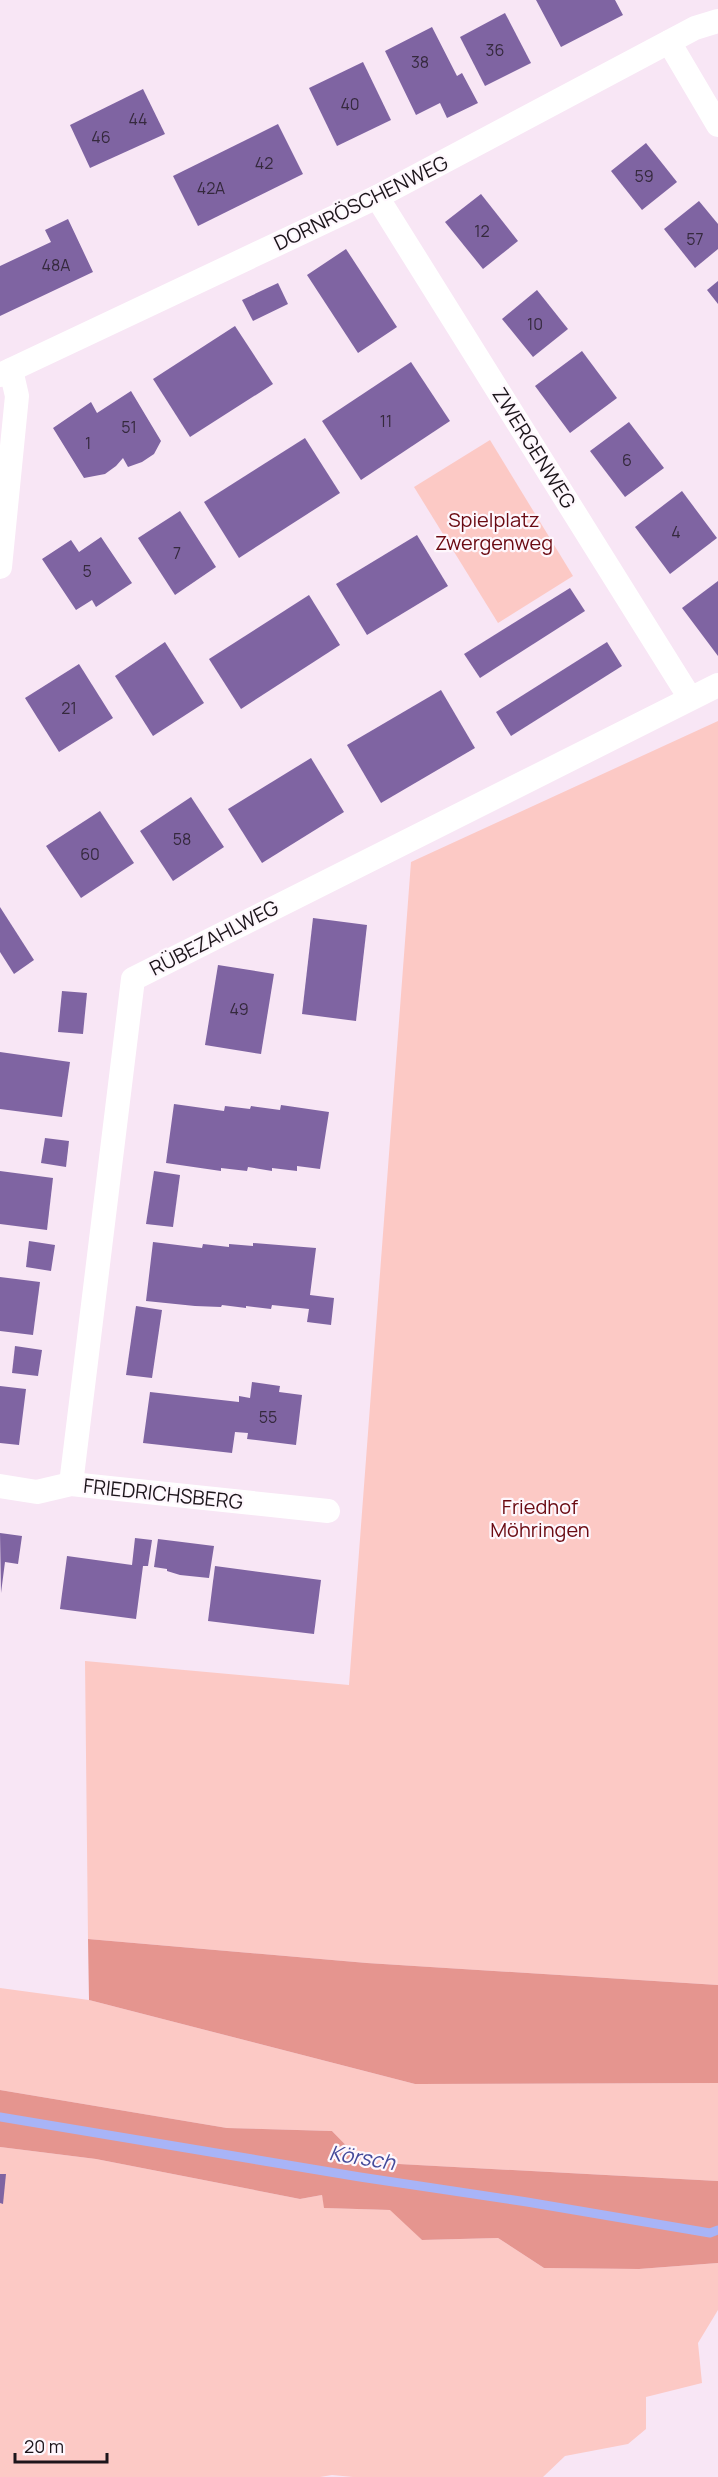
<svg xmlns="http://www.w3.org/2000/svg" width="718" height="2477" viewBox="0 0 718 2477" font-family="Manrope,sans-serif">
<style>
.green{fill:#fcc9c5}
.forest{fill:#e5958f}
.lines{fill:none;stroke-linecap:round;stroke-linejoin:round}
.stream{stroke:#a8b4f7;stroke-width:9}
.building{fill:#7f64a2}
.street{stroke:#fff;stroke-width:24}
.labels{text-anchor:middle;stroke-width:4.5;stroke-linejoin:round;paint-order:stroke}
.number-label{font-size:16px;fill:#35293d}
.street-label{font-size:20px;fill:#1c151b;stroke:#fef7fd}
.park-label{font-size:20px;fill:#6a0a12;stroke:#fef7fd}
.water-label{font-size:21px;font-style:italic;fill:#444a9a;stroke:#fef7fd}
</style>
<rect width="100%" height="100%" fill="#f8e6f5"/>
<!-- green -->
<g class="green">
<polygon points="490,440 573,576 498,623 414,487"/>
<polygon points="718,721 718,1985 367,1963 88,1939 85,1661 349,1685 411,862"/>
<polygon points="0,1988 89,2000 415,2084 718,2083 718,2181 361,2162 332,2131 227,2128 0,2090"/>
<polygon points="0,2147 96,2159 300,2199 322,2195 325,2208 391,2210 422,2240 498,2238 544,2268 639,2269 718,2263 718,2310 698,2343 702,2383 646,2397 646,2429 628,2444 565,2456 543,2477 353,2477 332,2475 320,2477 0,2477"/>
</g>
<!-- forest -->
<g class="forest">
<polygon points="88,1939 367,1963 718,1985 718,2083 415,2084 89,2000"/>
<polygon points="0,2090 227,2128 332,2131 362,2162 718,2181 718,2263 639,2269 544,2268 498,2238 422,2240 390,2210 324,2208 322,2195 300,2199 96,2159 0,2147"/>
</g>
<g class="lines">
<!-- stream -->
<polyline class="stream" points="0,2117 360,2177 527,2202 710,2233 718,2230"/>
</g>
<!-- building -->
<g class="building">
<polygon points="536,0 615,0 623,15 561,47"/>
<polygon points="505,13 531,63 485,86 460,37"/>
<polygon points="432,27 457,76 462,73 478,103 447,118 440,103 416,115 385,51"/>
<polygon points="363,62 391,120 337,146 309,88"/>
<polygon points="143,89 165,134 90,168 70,125"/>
<polygon points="278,124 303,174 198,226 173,176"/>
<polygon points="646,143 677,182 642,210 611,171"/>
<polygon points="481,194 518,241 483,269 445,222"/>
<polygon points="699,201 718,224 718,249 695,268 664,229"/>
<polygon points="68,219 93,272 0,316 0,266 51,242 45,230"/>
<polygon points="346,249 397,327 358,353 307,275"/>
<polygon points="718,281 718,304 707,290"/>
<polygon points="278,283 288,304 253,321 242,300"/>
<polygon points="537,290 568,329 533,357 502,319"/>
<polygon points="235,326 273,384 190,437 153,379"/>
<polygon points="582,351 617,398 570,433 535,386"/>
<polygon points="411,362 450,421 361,480 322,421"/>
<polygon points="131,391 161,441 154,454 142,462 128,467 123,458 116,466 105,474 84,478 53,428 91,402 97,413"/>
<polygon points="629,422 664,468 625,497 590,451"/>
<polygon points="305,438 340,493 239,558 204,502"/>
<polygon points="682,491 717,538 670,574 635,527"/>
<polygon points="180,511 216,567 175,595 138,538"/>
<polygon points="417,535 448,586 367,635 336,584"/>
<polygon points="101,537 132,583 96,607 92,600 76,610 42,559 71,540 79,552"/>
<polygon points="718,581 718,656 682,608"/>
<polygon points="570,588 585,611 480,678 464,654"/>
<polygon points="309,595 340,645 241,709 209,659"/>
<polygon points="165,642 204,703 153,736 115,676"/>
<polygon points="607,642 622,666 511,736 496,712"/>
<polygon points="79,664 113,718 59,752 25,698"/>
<polygon points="441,690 475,748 381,803 347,745"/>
<polygon points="311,758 344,812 262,863 228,809"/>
<polygon points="191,797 224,847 173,881 140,831"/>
<polygon points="100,811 134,863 81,898 46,846"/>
<polygon points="0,907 34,960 14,974 0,952"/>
<polygon points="313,918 367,925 356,1021 302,1014"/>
<polygon points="218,965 274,974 261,1054 205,1045"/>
<polygon points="62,991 87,993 83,1034 58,1032"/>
<polygon points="0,1052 70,1062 62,1117 0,1109"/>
<polygon points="174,1104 224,1111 225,1106 250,1109 251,1106 280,1110 281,1105 329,1112 320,1169 297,1166 297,1171 272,1168 272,1171 248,1167 247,1171 221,1168 221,1171 166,1163"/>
<polygon points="45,1138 69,1141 66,1167 41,1163"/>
<polygon points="0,1171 53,1178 47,1230 0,1224"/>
<polygon points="154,1171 180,1175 173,1227 146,1224"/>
<polygon points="29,1241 55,1245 51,1271 26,1267"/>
<polygon points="153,1242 202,1248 203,1244 229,1247 229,1244 253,1246 253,1243 316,1248 310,1295 334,1298 331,1325 307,1322 309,1309 272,1305 271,1309 246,1306 246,1308 222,1305 221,1307 195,1306 146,1301"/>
<polygon points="0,1277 40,1282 33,1335 0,1331"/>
<polygon points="136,1306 162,1310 152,1378 126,1375"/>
<polygon points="15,1346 42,1350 38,1376 12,1373"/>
<polygon points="252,1382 280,1386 279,1392 302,1395 296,1445 247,1439 248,1433 235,1432 232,1453 143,1443 150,1392 239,1402 239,1396 250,1398"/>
<polygon points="0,1386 26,1389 19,1445 0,1443"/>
<polygon points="0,1533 22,1536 18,1564 5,1562 1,1593"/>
<polygon points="135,1538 152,1540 148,1566 143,1566 136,1619 60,1609 67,1556 132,1565"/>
<polygon points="158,1539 214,1546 209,1578 180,1575 167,1571 167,1569 154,1567"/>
<polygon points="215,1566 321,1580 314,1634 208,1621"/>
<polygon points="0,2174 6,2174 3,2204 0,2203"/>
</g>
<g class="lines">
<!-- street -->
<g class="street">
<polyline points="669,42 718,125"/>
<polyline points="377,197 690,698"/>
<polyline points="0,375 377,197 695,28 718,21"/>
<polyline points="0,567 17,396 11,370"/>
<polyline points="71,1484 133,979 718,685"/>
<polyline points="0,1486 37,1492 71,1484 328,1511"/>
</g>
</g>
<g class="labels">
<!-- number labels -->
<g class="number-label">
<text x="495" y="56">36</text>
<text x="420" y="68">38</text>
<text x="350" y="110">40</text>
<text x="138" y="125">44</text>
<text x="101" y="143">46</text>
<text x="264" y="169">42</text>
<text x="644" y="182">59</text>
<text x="211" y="194">42A</text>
<text x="482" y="237">12</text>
<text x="695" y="245">57</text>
<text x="56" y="271">48A</text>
<text x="535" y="330">10</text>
<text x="386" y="427">11</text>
<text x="129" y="433">51</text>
<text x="88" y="449">1</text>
<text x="627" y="466">6</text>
<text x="676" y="538">4</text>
<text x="177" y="559">7</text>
<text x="87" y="577">5</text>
<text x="69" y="714">21</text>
<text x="182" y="845">58</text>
<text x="90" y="860">60</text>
<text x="239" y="1015">49</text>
<text x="268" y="1423">55</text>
</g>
<!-- street labels -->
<g class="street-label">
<text transform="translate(361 203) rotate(-26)" y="7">DORNRÖSCHENWEG</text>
<text transform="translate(534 448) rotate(58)" y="7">ZWERGENWEG</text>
<text transform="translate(214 938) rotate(-27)" y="7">RÜBEZAHLWEG</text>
<text transform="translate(163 1494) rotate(6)" y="7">FRIEDRICHSBERG</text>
</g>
<!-- park labels -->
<g class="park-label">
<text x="494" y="527">Spielplatz<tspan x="494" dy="23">Zwergenweg</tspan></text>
<text x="540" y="1514">Friedhof<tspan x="540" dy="23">Möhringen</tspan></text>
</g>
<!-- water labels -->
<g class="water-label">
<text transform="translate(362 2158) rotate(9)" y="7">Körsch</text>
</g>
</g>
<!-- scale -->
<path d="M15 2453v9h92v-9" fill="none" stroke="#1c151b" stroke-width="3"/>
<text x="24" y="2453" font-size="18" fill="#1c151b" stroke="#fef7fd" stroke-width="4.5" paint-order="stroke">20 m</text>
</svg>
